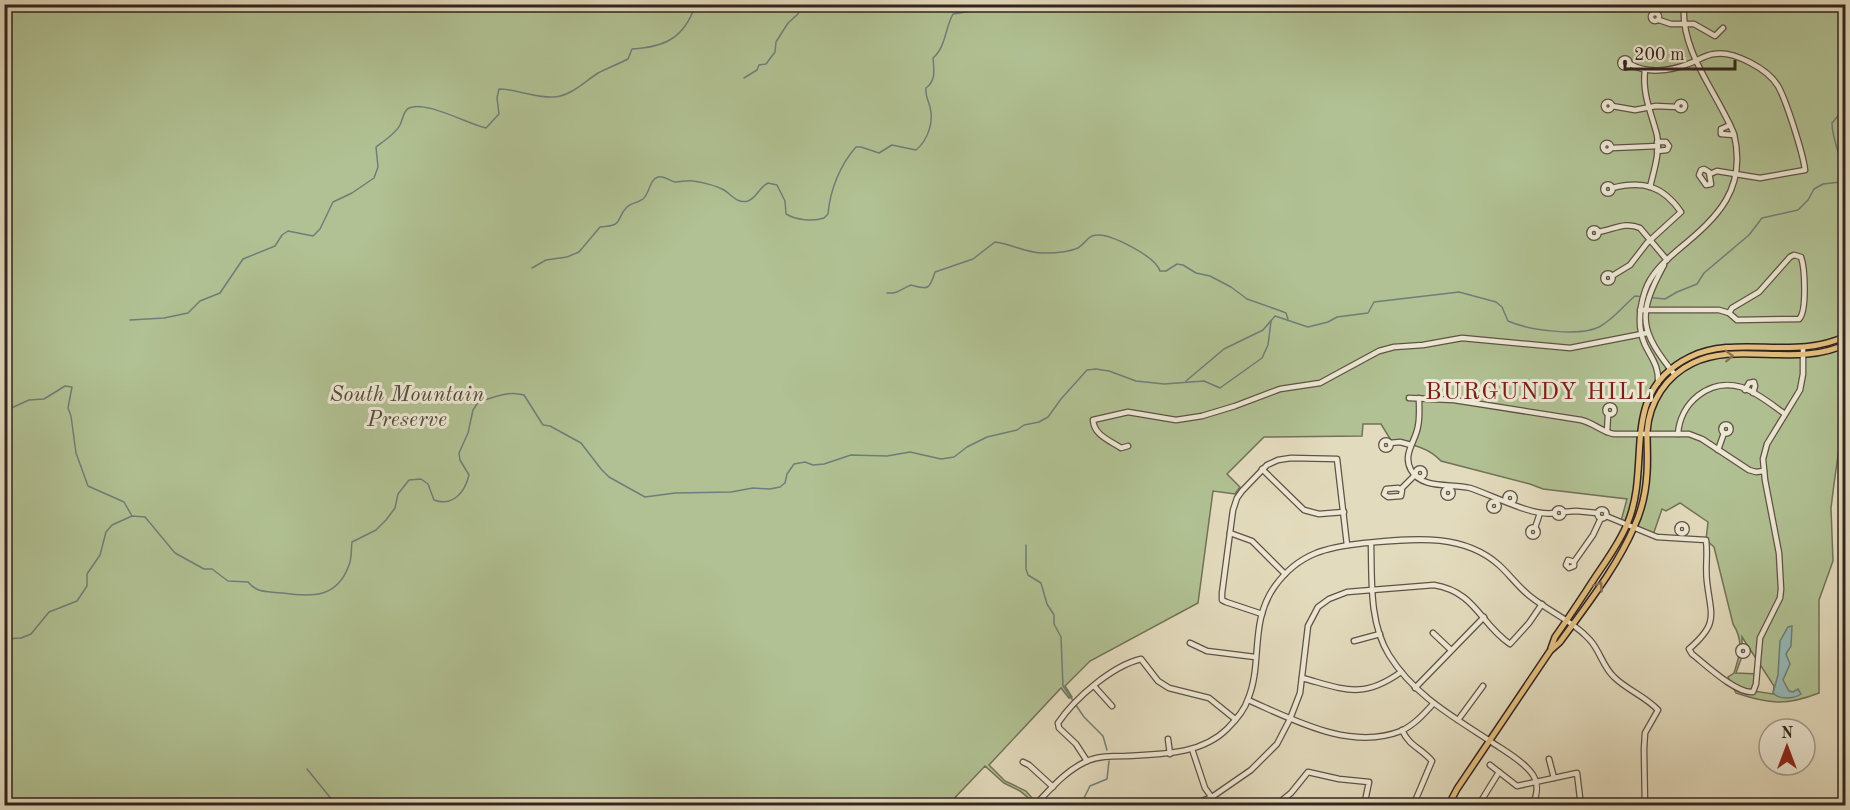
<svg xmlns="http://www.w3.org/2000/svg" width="1850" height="810" viewBox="0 0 1850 810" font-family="'Old Standard TT',serif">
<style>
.green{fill:#b1c193;stroke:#727259;stroke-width:1.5;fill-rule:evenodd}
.water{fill:#96bab7;stroke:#6e7e7a;stroke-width:1.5}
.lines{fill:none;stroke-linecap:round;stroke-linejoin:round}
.stream{stroke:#6e7e7a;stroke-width:1.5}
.minor-casing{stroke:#5f5246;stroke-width:7}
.major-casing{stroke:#33241f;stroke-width:8}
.minor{stroke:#ede8d4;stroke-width:4.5}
.major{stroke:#e2be7e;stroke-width:5}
.oneway{stroke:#8a714e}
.labels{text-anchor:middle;stroke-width:6;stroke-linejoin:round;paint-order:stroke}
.park-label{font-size:22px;font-style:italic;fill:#524b3c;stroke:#ede8d4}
.neighbourhood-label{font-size:24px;letter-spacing:1.5px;fill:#7a1f14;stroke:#ede8d4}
</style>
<rect width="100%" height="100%" fill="#e3dbbd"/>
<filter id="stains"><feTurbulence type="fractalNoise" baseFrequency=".00333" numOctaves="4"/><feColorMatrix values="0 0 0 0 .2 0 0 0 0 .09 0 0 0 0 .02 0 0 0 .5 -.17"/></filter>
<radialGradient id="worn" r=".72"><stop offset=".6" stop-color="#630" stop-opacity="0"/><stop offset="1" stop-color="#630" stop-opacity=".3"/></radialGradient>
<!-- green -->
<path class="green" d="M5,5H1845L1846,423L1841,434L1834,484L1831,508L1833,561L1819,600V693C1786,706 1769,704 1736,693L1728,677L1734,673C1740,655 1744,641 1733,624L1714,547L1706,540L1708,522L1680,503L1666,511L1662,509L1653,535L1621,521L1627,499L1543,489L1530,484L1441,461C1429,448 1411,443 1392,442L1381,424H1363L1362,436L1264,437L1227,474L1240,487L1235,494L1213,491L1198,603L1090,661L1065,686L1072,697L1069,698L1061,688L989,765L1005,781L1026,791L1033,799L1032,801L1020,791L1004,783L985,766L947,806H5ZM1742,637L1774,686L1773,694L1753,691L1758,674L1736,673L1742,656Z"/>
<!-- water -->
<path class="water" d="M1792,626L1791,646L1786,654L1790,664L1783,680L1789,691L1793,692L1798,689L1801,694C1794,699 1779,700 1773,693L1778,675L1780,641L1788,627Z"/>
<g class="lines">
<!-- stream -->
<g class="stream">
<polyline points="744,78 757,70 759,65 766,64 775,52 776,42 788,23 798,14 802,4"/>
<path d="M532,268L546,260L567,257L579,252L600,227C626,225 614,220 627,207C631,203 638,203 643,199C650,193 649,180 658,177C665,175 669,181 675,182C681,182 687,180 693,181C702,182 717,186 724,190C732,195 737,204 748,201C757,198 759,187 768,183L777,185L785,201L786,214C796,220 813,222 824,218L828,214C830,190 840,165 856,147H861L879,153L892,145L916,150C928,140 934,122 930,107C928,99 925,96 926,88C936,81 934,70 933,58C946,47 945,28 953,14L972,11L976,4"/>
<path d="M887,293C898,294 901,289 911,285C928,289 929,291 935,272L973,259L995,242C1013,244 1027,254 1045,253C1055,253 1069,252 1078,248C1085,244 1088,235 1097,235C1112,234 1156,257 1160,271H1166L1177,264L1183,265L1196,273L1210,276L1231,287L1247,299L1281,311L1286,313L1288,319"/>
<path d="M130,320L164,318L188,313L200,301L220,293L243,259L275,246L282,235L288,231L313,236L320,229L333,202L352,193L374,178L378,167L376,147C384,141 396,133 400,125C403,119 403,111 409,108C425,100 468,124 486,128L499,114L497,98L499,89C517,89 534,98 554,97C571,96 584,82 598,73C608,68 618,64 628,59L632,49C665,47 684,38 695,6L694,4"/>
<path d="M1186,381L1224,349L1263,330L1275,316L1308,327L1328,322L1337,317L1368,313L1374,302L1459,292L1496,302L1502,307L1508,321C1528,330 1579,337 1599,327C1613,320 1623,306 1635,296L1665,299L1677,292L1697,284L1704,273L1749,235L1762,218L1798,210L1808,200L1814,189L1823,184L1841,182L1844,178C1843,158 1832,142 1832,123L1842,111L1841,76L1846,52"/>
<polyline points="4,406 9,409 29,400 44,399 65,386 72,387 68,408 71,416 76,453 88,486 124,502 132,516"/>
<polyline points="1026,545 1026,569 1028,575 1041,583 1047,604 1054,615 1054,624 1061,637 1063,686 1084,717 1103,736 1107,750"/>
<path d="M4,639L21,638L31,634L49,612L77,601L87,586V574L100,555L106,532L112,525L132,516L145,517L175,553L204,569H212L228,581L248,582C258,594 268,591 282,593C311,597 337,599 349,565C352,558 351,549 352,542L376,530L386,520L395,508L398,494L409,480L421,479L428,484L434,500C453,507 465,492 469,475L460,460L459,453L468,433L473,410L479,401C495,398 508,390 524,395L543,425L550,426L581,443L601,469L609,477L645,497L675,493L731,492L753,488L770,489L780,487L785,483L787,474L794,464L805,462L813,465L824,464L851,455L887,456L910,452L941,459L954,457L967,447L987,437L1017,430L1024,425L1039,422L1048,417L1061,399L1087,370L1096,369L1109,371L1136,381L1164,384L1204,381L1220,388L1262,358L1268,345L1271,321"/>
<polyline points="307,769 337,806"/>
<polyline points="1080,806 1090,786 1107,779 1109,761"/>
</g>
<defs>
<g id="minor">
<circle cx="1655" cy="17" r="4"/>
<polyline points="1659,20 1671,24 1694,24 1715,36 1723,28"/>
<circle cx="1625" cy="63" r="4.5"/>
<path d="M1630,64C1647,74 1670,71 1688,64C1697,61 1705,55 1714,54C1733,50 1768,69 1778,86C1786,100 1803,153 1805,170L1760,178L1717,171L1710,174"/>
<path d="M1645,70C1642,94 1651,112 1657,135C1660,153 1654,170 1650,187"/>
<circle cx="1608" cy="106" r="4"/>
<circle cx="1681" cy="106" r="4"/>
<polyline points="1612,106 1635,110 1656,106 1677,107"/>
<polyline points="1730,125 1721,129 1721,134 1734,135"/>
<polyline points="1657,142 1666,142 1669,146 1667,150 1657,151"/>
<circle cx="1607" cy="147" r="4"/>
<polyline points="1612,148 1658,146"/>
<polygon points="1701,170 1704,169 1709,172 1711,184 1706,185 1699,175"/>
<circle cx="1608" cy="189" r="4.5"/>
<path d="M1612,188C1643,180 1663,186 1681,212L1647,243L1630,265L1612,276"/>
<circle cx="1594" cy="233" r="4.5"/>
<path d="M1598,232C1613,230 1625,221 1640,228L1667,260"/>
<path d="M1664,265C1636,316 1640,331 1675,375"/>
<circle cx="1608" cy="278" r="4.5"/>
<path d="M1640,310H1719L1729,313L1737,320L1799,319C1807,312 1805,268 1801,257L1794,255L1790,257L1759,292L1732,308L1729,313"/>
<path d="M1658,383C1659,366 1652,359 1645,345C1637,327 1639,309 1645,291C1651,273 1665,261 1679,249C1718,217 1747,189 1734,134C1717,92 1680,52 1684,4"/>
<polyline points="1745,390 1749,383 1754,382 1755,386 1753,393"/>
<path d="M1409,398L1454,400L1581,420C1594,423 1602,432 1614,434H1689L1702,439L1749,470L1756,472L1764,471"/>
<path d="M1419,398C1419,407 1420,417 1418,426C1416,441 1402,454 1411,470C1422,490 1452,483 1470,488C1492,495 1533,517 1554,513"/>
<circle cx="1610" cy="410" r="4.5"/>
<circle cx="1726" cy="429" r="4.5"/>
<polyline points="1607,432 1608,415"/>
<path d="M1678,434C1680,403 1709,378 1741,387C1757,392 1772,405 1785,414"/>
<circle cx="1386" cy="445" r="4.5"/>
<polyline points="1390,443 1400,442 1411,445"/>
<path d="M1128,446L1121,448C1109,440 1094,435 1093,420L1128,412L1176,420L1202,416L1235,406L1280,389L1320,383L1379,351L1394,347L1423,345L1462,338L1570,348L1647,333"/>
<polyline points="1718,450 1724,433"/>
<circle cx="1420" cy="473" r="4.5"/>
<polyline points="1262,469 1304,510 1319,514 1344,512"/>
<polygon points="1398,488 1402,490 1401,496 1388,497 1384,494 1386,489"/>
<circle cx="1448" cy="493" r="4.5"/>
<polyline points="1401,489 1415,475"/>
<circle cx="1510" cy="498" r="4.5"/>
<circle cx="1494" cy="506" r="4.5"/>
<circle cx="1559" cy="513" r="4.5"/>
<circle cx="1602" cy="514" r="4.5"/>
<polyline points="1563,512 1576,511 1597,513"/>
<path d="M1606,516L1657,537L1706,540C1708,554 1705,568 1707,582C1711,616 1719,623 1689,649L1692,654C1705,664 1736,694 1753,692L1756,684L1760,638L1780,598L1781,589L1779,553L1765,480L1763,459L1767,444L1800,390L1803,374V348"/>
<circle cx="1682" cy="529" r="4.5"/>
<circle cx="1533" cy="532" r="4.5"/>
<polyline points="1535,528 1540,513"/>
<polyline points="1230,533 1252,541 1285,574"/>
<path d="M1371,543C1372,580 1369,623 1389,655C1414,695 1452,716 1490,741C1503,750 1519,758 1530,771C1539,781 1538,794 1532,806"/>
<polyline points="1574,562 1568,560 1566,565 1569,568 1574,566 1574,562 1593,535 1601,518"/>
<polyline points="1262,614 1226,602 1222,600 1222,593 1233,510 1237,498 1242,491 1267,465 1278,460 1291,458 1337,459 1347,545"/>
<polyline points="1433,633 1451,650"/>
<polyline points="1354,641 1380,634"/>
<polyline points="1190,643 1207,651 1255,657"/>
<circle cx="1743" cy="651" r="4.5"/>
<path d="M1302,678C1344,689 1362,700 1401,672"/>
<polyline points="1094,686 1112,706"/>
<polyline points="1415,688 1484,617"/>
<path d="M1248,700C1294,720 1350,751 1401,731C1414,725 1424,714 1433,704"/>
<polyline points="1458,720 1483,686"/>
<path d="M1402,730C1409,746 1421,748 1432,761L1413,806"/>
<polyline points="1168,739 1170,754"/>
<polyline points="1192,749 1205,788 1218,806"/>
<polyline points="1549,759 1554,778"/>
<path d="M1087,761L1076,744L1059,728L1058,723C1075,698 1112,666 1141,659L1158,681L1169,688L1209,698L1235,719"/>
<polyline points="1023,762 1029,765 1053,787"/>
<polyline points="1490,765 1517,786 1577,773 1581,806"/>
<polyline points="984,803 995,806"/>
<path d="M1120,804L1197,803L1212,797L1251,770L1277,744L1290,719L1300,693L1308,626L1318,607L1329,599L1347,592L1434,585C1476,592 1480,624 1510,644L1529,623L1542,604"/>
<path d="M1034,806C1050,790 1064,772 1085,762C1097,756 1112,756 1125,756C1160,754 1201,755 1227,729C1235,721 1245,709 1248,699C1263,663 1249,622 1275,586C1299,553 1327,547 1365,543C1411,539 1462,532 1499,565C1510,575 1519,588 1531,597C1550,612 1574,622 1590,640C1600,651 1603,667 1614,677C1627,690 1645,696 1658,710L1645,733L1644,749L1645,806"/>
<polyline points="1275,806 1291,793 1308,772 1339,779 1369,782 1364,806"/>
<polyline points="1478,806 1499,772"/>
</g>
<g id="major">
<path d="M1551,648L1555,637C1570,616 1584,594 1598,573C1609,557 1621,540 1628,522C1652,463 1618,392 1690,357C1737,334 1795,361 1846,336"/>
<path d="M1448,806L1457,789L1550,651L1560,642C1586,606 1617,567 1634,527C1642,510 1646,491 1647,473C1648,460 1647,446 1647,432C1649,402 1666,376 1693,363C1736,341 1798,368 1846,344"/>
</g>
</defs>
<!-- minor casing -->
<use href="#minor" class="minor-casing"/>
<!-- major casing -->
<use href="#major" class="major-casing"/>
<!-- minor -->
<use href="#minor" class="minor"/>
<!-- major -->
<use href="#major" class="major"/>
</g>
<!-- one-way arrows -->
<defs><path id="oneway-chevron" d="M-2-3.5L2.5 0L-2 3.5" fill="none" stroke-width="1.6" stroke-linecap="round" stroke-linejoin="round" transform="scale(1.5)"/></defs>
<g class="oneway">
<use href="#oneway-chevron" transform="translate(1729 356) rotate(-2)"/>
<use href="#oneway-chevron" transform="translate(1599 586) rotate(-56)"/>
</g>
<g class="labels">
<!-- park labels -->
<g class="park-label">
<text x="407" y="401">South Mountain<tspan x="407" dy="25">Preserve</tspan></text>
</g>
<!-- neighbourhood labels -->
<g class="neighbourhood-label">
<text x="1539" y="399">BURGUNDY HILL</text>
</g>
</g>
<!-- margin -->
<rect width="1850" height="810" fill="none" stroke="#e3dbbd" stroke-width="24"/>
<rect x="6" y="6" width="1838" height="798" fill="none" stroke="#33241f" stroke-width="3"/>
<rect x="12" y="12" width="1826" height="786" fill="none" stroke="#33241f" stroke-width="1.5"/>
<!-- north arrow -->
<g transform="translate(1787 747)"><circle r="28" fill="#ede8d4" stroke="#a39a8c" stroke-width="1.5"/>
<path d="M0-4.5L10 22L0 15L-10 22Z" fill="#8f2418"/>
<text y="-9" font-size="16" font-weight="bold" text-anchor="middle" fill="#33241f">N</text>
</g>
<!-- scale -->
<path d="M1625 60v9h110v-9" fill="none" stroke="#33241f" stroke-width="3"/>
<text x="1634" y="60" font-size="18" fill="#33241f" stroke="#ede8d4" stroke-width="4.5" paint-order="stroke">200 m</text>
<rect width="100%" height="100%" filter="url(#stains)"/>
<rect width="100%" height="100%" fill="url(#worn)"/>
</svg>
